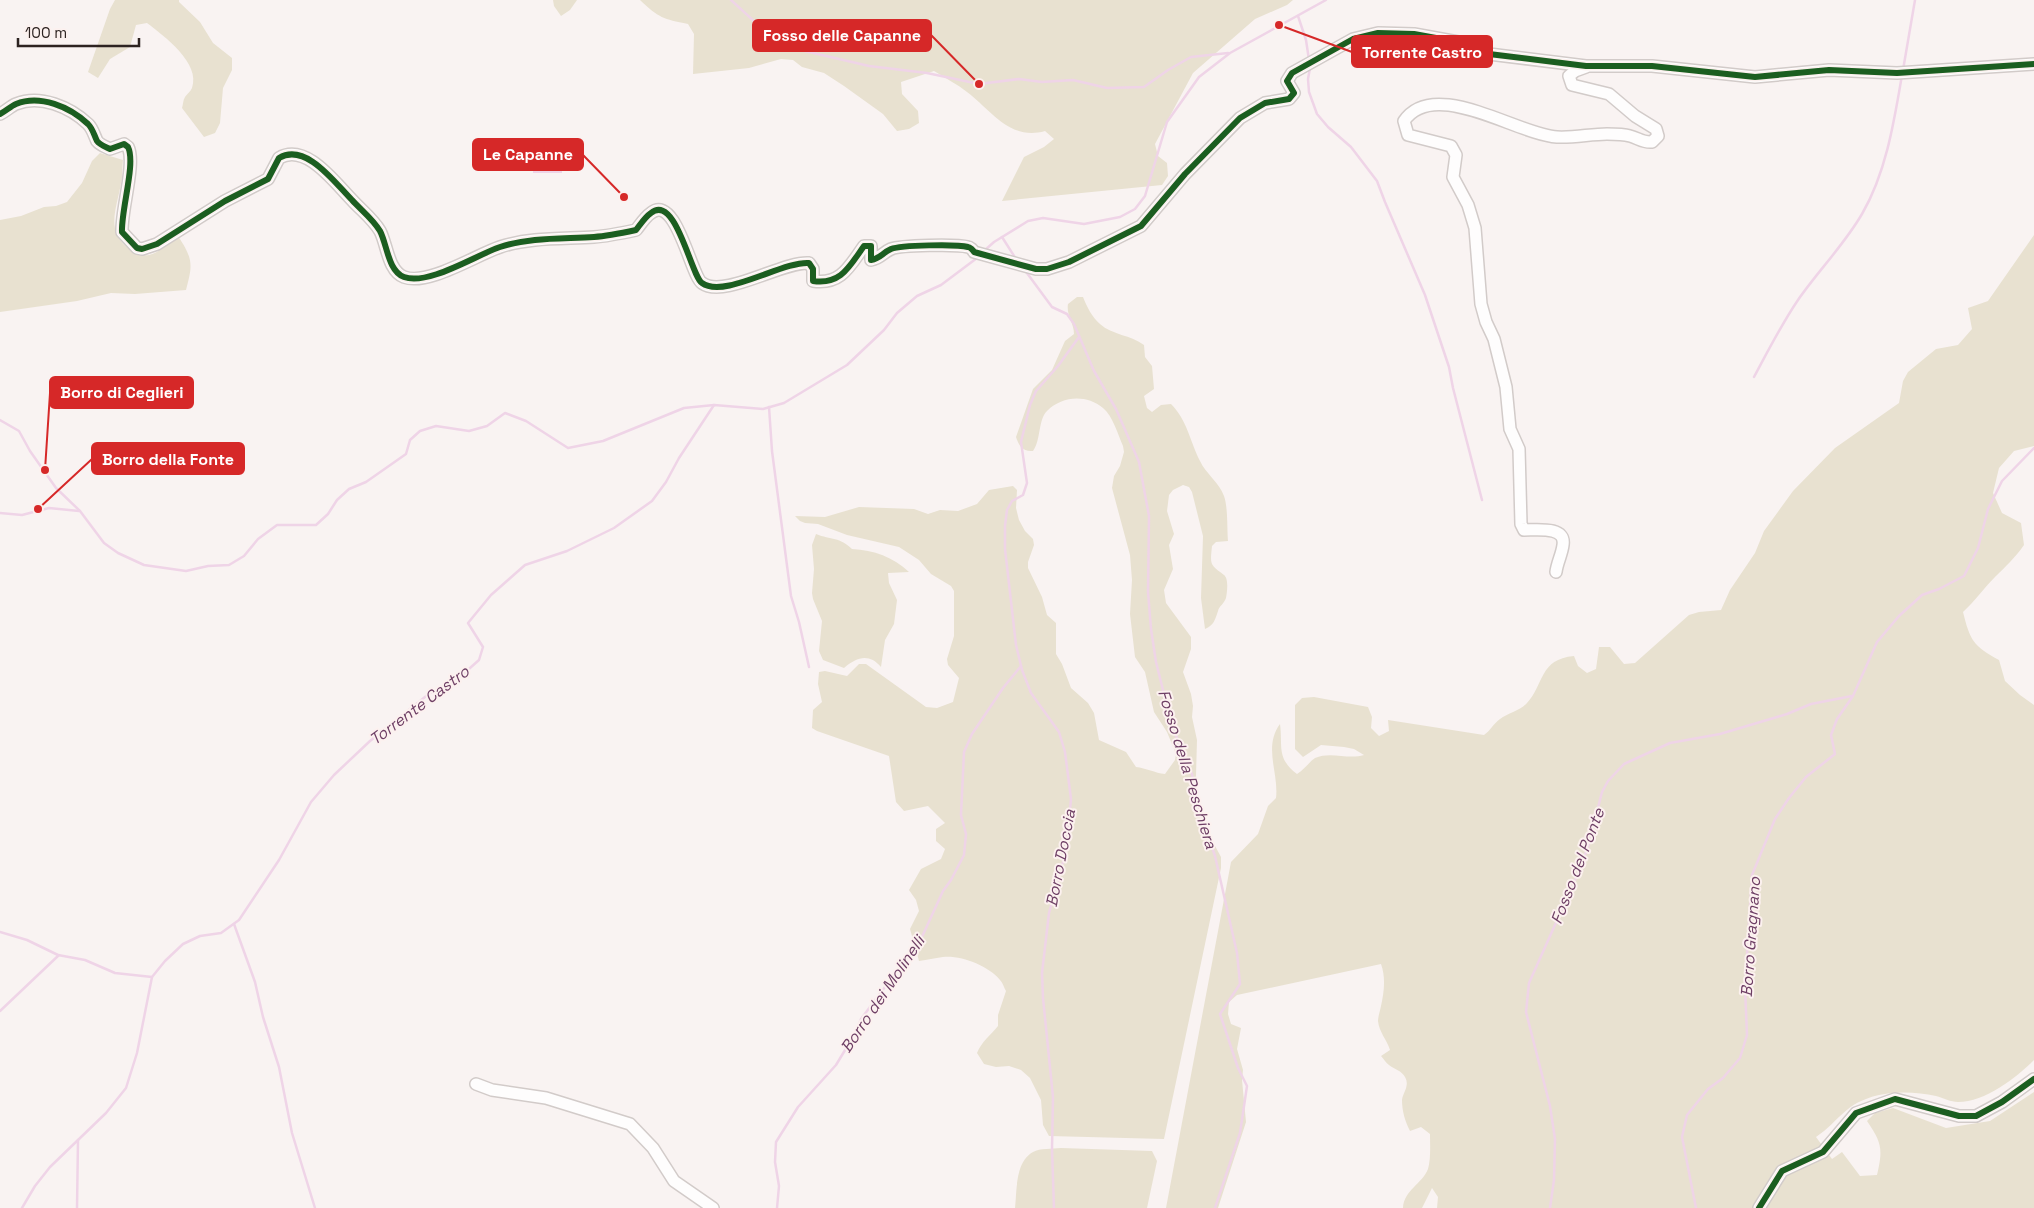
<svg xmlns="http://www.w3.org/2000/svg" width="2034" height="1208" viewBox="0 0 2034 1208" font-family="'Space Grotesk',sans-serif">
<style>
.green{fill:#e8e1d0}
.water{fill:#efd4e7}
.lines{fill:none;stroke-linecap:round;stroke-linejoin:round}
.stream{stroke:#efd4e7;stroke-width:2.5}
.minor-casing{stroke:#d2cbc9;stroke-width:14}
.minor{stroke:#fefdfd;stroke-width:11}
.cycleway-casing{stroke:#fcf1ef;stroke-width:9}
.cycleway{stroke:#1b5e20;stroke-width:6}
.labels{text-anchor:middle;stroke-width:4;stroke-linejoin:round;paint-order:stroke}
.water-label{font-size:16px;font-style:italic;fill:#6e3f65;stroke:#fcf1ef}
.leader{fill:none;stroke:#d62828;stroke-width:2}
.callout-dot{fill:#d62828;stroke:#fcf1ef;stroke-width:2}
.callout{fill:#d62828;stroke:#d62828;stroke-width:2}
.callout-label{font-size:16px;text-anchor:middle;font-weight:bold;fill:#fff}
</style>
<rect width="100%" height="100%" fill="#f9f3f2"/>
<!-- green -->
<g class="green">
<path d="M115,0H179V2L200,22L213,43L232,58V70L223,88L220,123L215,133L204,137L182,108C183,105 183,100 185,97C187,94 191,91 192,88C201,63 164,36 147,23L136,25L130,47L110,59L98,78L88,72L110,9Z"/>
<polygon points="553,0 577,0 570,10 561,16 554,6"/>
<path d="M640,0H1293L1287,5L1255,19L1193,73L1155,144L1158,156L1167,163L1168,176L1162,185L1002,201L1024,157L1044,147L1054,139L1045,131C1010,141 992,111 967,92C957,84 945,78 934,71L901,82L902,94L918,111L919,123L909,129L897,131L883,114L844,86L824,73L802,67L793,60L781,59L749,68L693,74L694,34L688,24C663,19 659,18 640,0Z"/>
<path d="M100,153L123,160C122,168 123,176 121,183C117,208 104,233 131,250C137,254 142,256 149,255C160,253 168,241 178,236C193,259 193,264 186,290L135,294L111,293L77,301L0,312V220L21,216L44,207L56,206L67,202L82,183L92,161Z"/>
<path d="M2034,235V446L2014,451L1999,468L1993,493L2002,513L2021,523L2024,545C2014,559 2007,565 1995,577C1984,588 1975,601 1963,612C1970,640 1973,646 1999,660L2005,681L2020,695L2034,705V1060C2016,1078 1985,1102 1958,1102C1951,1102 1943,1098 1936,1096C1918,1092 1897,1091 1879,1095C1844,1103 1841,1120 1816,1137L1832,1159L1842,1152L1860,1176L1877,1175C1883,1149 1882,1143 1867,1121L1875,1113L1893,1108L1946,1128L1990,1121L2034,1092V1208H1437L1438,1197L1432,1188L1422,1208H1403C1404,1190 1422,1184 1428,1169C1431,1159 1430,1144 1430,1134L1421,1127L1410,1131C1405,1121 1402,1111 1402,1100C1403,1092 1410,1086 1405,1077C1402,1071 1394,1069 1389,1065C1386,1063 1384,1059 1381,1056L1390,1050C1387,1040 1379,1032 1378,1021C1378,1017 1380,1011 1381,1006C1384,992 1386,978 1381,964L1237,995L1229,1002L1228,1014L1231,1024L1241,1028L1237,1049L1243,1070L1242,1080L1246,1122L1218,1208H1166L1231,862L1258,834L1268,806L1276,798C1279,773 1263,747 1280,724C1283,746 1276,758 1297,774C1305,769 1310,761 1315,758C1331,751 1348,760 1364,755L1354,749L1344,747L1321,745L1303,757L1295,749V705L1302,698L1314,697L1368,707L1372,717L1371,728L1379,736L1389,731L1388,720L1484,735C1490,731 1494,723 1500,719C1508,713 1520,711 1527,703C1544,685 1539,659 1574,656L1578,666L1587,673L1596,669L1599,647H1610L1624,664L1635,663L1689,615L1699,612L1721,610L1730,590L1755,553L1764,531L1793,491L1835,448L1899,403L1903,381L1908,372L1936,349L1958,345L1972,329L1968,308L1988,301Z"/>
<path d="M1077,297H1083C1087,307 1092,317 1100,324C1112,335 1131,335 1144,345L1145,357L1152,366L1154,389L1144,396L1147,408L1152,412L1161,405L1171,404C1187,420 1190,441 1200,461C1206,474 1219,482 1224,496C1228,507 1227,528 1228,541L1216,542L1212,546C1210,566 1210,564 1224,575C1229,579 1227,592 1226,598C1224,604 1219,606 1218,611C1215,620 1214,625 1205,629L1201,598L1203,536L1192,492L1189,487L1183,485L1173,490L1169,495L1167,511L1174,534L1169,545L1173,569L1164,590L1166,603L1191,637V649L1183,672L1191,694L1193,706L1192,717L1197,740L1196,776L1192,803L1221,857V868L1164,1139L1049,1136L1043,1125L1041,1100L1030,1078L1021,1070L1009,1066L996,1067L984,1064L977,1053C982,1041 990,1036 998,1026V1015L1006,991C1004,988 1003,983 1000,980C989,966 961,955 943,957C934,958 928,960 919,961L910,929L919,911L916,900L909,890L921,869L941,859L945,849L936,841V829L945,823L928,806L904,811L896,802L889,756L817,731L812,728L813,710L822,702L818,684L819,672L825,671L847,676L859,664H866L926,707L937,708L953,702L959,678L948,665L947,659L954,636V591L951,586L931,574L919,560L899,547L847,535L818,524L805,523L800,521L795,516L825,517L859,507L914,509L928,514L940,510L958,511L977,504L989,490L1013,486L1017,490L1016,508L1019,520L1025,531L1033,539L1034,545L1028,562V568L1042,597L1047,615L1056,623V654L1062,664L1071,688L1088,703L1094,713L1099,740L1126,752L1136,767C1146,768 1155,773 1165,774L1175,760L1176,754L1167,732L1154,712L1145,672L1135,657L1130,614L1132,580L1130,555L1112,488L1114,476L1120,466L1124,452L1123,446C1118,435 1113,416 1103,408C1086,394 1062,396 1047,411C1038,420 1041,440 1033,451C1023,452 1019,446 1016,437L1033,389L1052,370L1065,341L1074,334C1074,323 1066,315 1068,304Z"/>
<path d="M816,534C831,540 840,537 852,549C874,550 893,557 909,572L888,573L889,583L897,600L894,624L885,640L881,667C869,653 857,657 844,668L823,660L819,651L822,621L813,599L812,593L814,569L812,545Z"/>
<path d="M1061,1148L1152,1151L1157,1161L1147,1208H1015C1017,1191 1015,1162 1033,1152C1040,1148 1052,1149 1061,1148Z"/>
</g>
<!-- water -->
<rect class="water" x="533" y="160" width="29" height="13"/>
<g class="lines">
<!-- stream -->
<g class="stream">
<polyline points="731,0 768,34 792,48 869,66 927,73 979,84 1019,79 1042,82 1073,80 1107,88 1144,87 1168,70 1191,57 1228,53"/>
<polyline points="1298,16 1306,40 1309,60"/>
<polyline points="1310,68 1308,79 1309,92 1317,114 1328,127 1351,147 1377,181 1385,202 1425,295 1449,367 1453,388 1482,500"/>
<polyline points="1903,70 1915,0"/>
<polyline points="1002,237 1016,259"/>
<polyline points="985,250 994,242 1028,221 1043,218 1084,224 1120,217 1135,209 1145,196 1167,122 1199,77 1230,53 1326,0"/>
<polyline points="1024,269 1052,307 1067,314 1074,324 1094,371 1116,409 1139,462 1149,516 1148,592 1151,629 1156,662 1172,726 1192,774 1197,802 1215,856 1237,953 1240,984 1220,1014 1238,1068 1247,1086 1240,1133 1215,1208"/>
<path d="M1754,377C1768,351 1781,325 1798,300C1818,271 1844,245 1862,214C1886,173 1894,122 1902,75"/>
<polyline points="769,407 772,451 791,596 799,622 809,667"/>
<polyline points="0,420 19,431 30,451 56,488 80,511 104,543 118,553 144,565 186,571 208,566 229,565 244,556 258,539 277,525 316,525 328,514 337,500 349,489 366,482 406,454 410,440 420,431 436,426 469,431 487,426 505,413 526,421 568,448 603,441 684,408 714,405 763,409 784,403 847,365 884,330 897,313 917,296 941,285 977,258"/>
<polyline points="0,513 22,515 49,508 79,511"/>
<polyline points="234,924 255,982 263,1017 279,1067 292,1133 315,1208"/>
<polyline points="0,932 27,940 58,955 85,960 115,973 152,977"/>
<polyline points="0,1011 59,955"/>
<polyline points="22,1208 35,1186 50,1167 106,1113 126,1088 137,1053 152,977 165,961 183,944 200,936 221,933 239,920 279,860 311,802 334,775 370,741 430,693 461,676 479,660 483,647 468,623 491,595 525,565 567,551 614,528 652,501 666,482 679,458 714,405"/>
<polyline points="77,1208 78,1140"/>
<polyline points="777,1208 779,1186 775,1162 776,1142 798,1107 836,1065 856,1032 861,1019 921,939 943,891 951,880 964,855 966,834 961,815 964,752 972,734 1003,688 1021,666"/>
<polyline points="1054,1208 1052,1149 1053,1097 1043,998 1042,973 1049,913 1063,862 1068,831 1071,799 1065,752 1059,732 1031,693 1022,670 1016,645 1005,549 1005,526 1007,510 1012,501 1023,495 1027,483 1021,442 1030,405 1036,391 1058,366 1079,337"/>
<polyline points="1550,1208 1554,1180 1555,1139 1550,1106 1526,1012 1529,983 1576,878 1588,847 1602,792 1608,781 1624,764 1670,743 1720,734 1787,714 1811,704 1852,696"/>
<polyline points="1696,1208 1682,1137 1687,1115 1708,1089 1723,1078 1740,1058 1747,1035 1745,988 1752,875 1775,819 1789,798 1806,777 1835,754 1831,735 1837,719 1853,696 1877,642 1899,616 1922,595 1939,589 1964,576 1978,548 1988,509 2002,481 2034,448"/>
</g>
<defs>
<g id="minor">
<path d="M0,114C6,111 11,106 16,104C40,94 70,107 88,124C93,129 94,135 97,141C100,145 106,147 110,149L124,144L128,147C136,163 121,210 122,232L137,248L142,249L157,244L225,201L268,179L279,158C306,142 335,183 352,200C361,210 373,219 380,231C387,244 388,271 404,277C428,286 476,255 500,247C530,237 564,239 594,237C608,236 622,233 636,230C640,225 645,217 651,213C676,193 691,276 702,283C724,299 783,261 809,263L813,269V281C841,285 849,267 864,246H871V260C881,258 882,253 891,249C901,245 957,244 968,247C970,247 973,250 974,252L1036,269H1047L1069,262L1141,226L1185,174L1240,118L1265,103L1289,99L1294,93L1287,81L1292,73L1353,39L1378,33L1414,34L1458,42L1489,54L1586,66H1652L1755,77L1829,70L1897,73L2034,64"/>
<path d="M1556,572C1557,563 1562,554 1563,545C1566,526 1537,530 1524,530L1521,524L1519,449L1510,429L1506,387L1494,339L1486,322L1481,304L1475,228L1468,205L1453,177L1456,155L1451,146L1408,135L1404,121C1434,77 1516,134 1557,137C1574,138 1591,134 1607,134C1614,134 1623,134 1630,136C1638,138 1643,143 1652,142L1658,136L1656,129L1635,116L1609,94L1572,85L1569,76L1575,71L1586,67"/>
<polyline points="476,1084 492,1090 546,1098 630,1124 653,1148 674,1181 713,1208"/>
<polyline points="1759,1208 1782,1171 1823,1152 1856,1113 1895,1099 1959,1116 1976,1116 2002,1102 2034,1079"/>
</g>
</defs>
<!-- minor casing -->
<use href="#minor" class="minor-casing"/>
<!-- minor -->
<use href="#minor" class="minor"/>
<defs>
<g id="cycleway">
<path d="M0,114C6,111 11,106 16,104C40,94 70,107 88,124C93,129 94,135 97,141C100,145 106,147 110,149L124,144L128,147C136,163 121,210 122,232L137,248L142,249L157,244L225,201L268,179L279,158C306,142 335,183 352,200C361,210 373,219 380,231C387,244 388,271 404,277C428,286 476,255 500,247C530,237 564,239 594,237C608,236 622,233 636,230C640,225 645,217 651,213C676,193 691,276 702,283C724,299 783,261 809,263L813,269V281C841,285 849,267 864,246H871V260C881,258 882,253 891,249C901,245 957,244 968,247C970,247 973,250 974,252L1036,269H1047L1069,262L1141,226L1185,174L1240,118L1265,103L1289,99L1294,93L1287,81L1292,73L1353,39L1378,33L1414,34L1458,42L1489,54L1586,66H1652L1755,77L1829,70L1897,73L2034,64"/>
<polyline points="1759,1208 1782,1171 1823,1152 1856,1113 1895,1099 1959,1116 1976,1116 2002,1102 2034,1079"/>
</g>
</defs>
<!-- cycleway casing -->
<use href="#cycleway" class="cycleway-casing"/>
<!-- cycleway -->
<use href="#cycleway" class="cycleway"/>
</g>
<g class="labels">
<!-- water labels -->
<g class="water-label">
<text transform="translate(419 705) rotate(-37)" y="6">Torrente Castro</text>
<text transform="translate(1188 769) rotate(73)" y="6">Fosso della Peschiera</text>
<text transform="translate(1060 858) rotate(-79)" y="6">Borro Doccia</text>
<text transform="translate(1577 866) rotate(-69)" y="6">Fosso del Ponte</text>
<text transform="translate(1750 937) rotate(-86)" y="6">Borro Gragnano</text>
<text transform="translate(882 994) rotate(-56)" y="6">Borro dei Molinelli</text>
</g>
</g>
<!-- callouts -->
<path class="leader" d="M979 84L931 35M1279 25L1352 52M624 197L583 155M45 470L50 393M38 509L92 459"/>
<g class="callout-dot">
<circle cx="979" cy="84" r="5"/>
<circle cx="1279" cy="25" r="5"/>
<circle cx="624" cy="197" r="5"/>
<circle cx="45" cy="470" r="5"/>
<circle cx="38" cy="509" r="5"/>
</g>
<g class="callout">
<rect x="753" y="20" width="178" height="31" rx="5"/>
<rect x="1352" y="36" width="140" height="31" rx="5"/>
<rect x="473" y="139" width="110" height="31" rx="5"/>
<rect x="50" y="377" width="143" height="31" rx="5"/>
<rect x="92" y="443" width="152" height="31" rx="5"/>
</g>
<g class="callout-label">
<text x="842" y="41">Fosso delle Capanne</text>
<text x="1422" y="58">Torrente Castro</text>
<text x="528" y="160">Le Capanne</text>
<text x="122" y="398">Borro di Ceglieri</text>
<text x="168" y="465">Borro della Fonte</text>
</g>
<!-- scale -->
<path d="M18 38v8h121v-8" fill="none" stroke="#2d2321" stroke-width="2.5"/>
<text x="25" y="38" font-size="15" fill="#2d2321" stroke="#fcf1ef" stroke-width="4" paint-order="stroke">100 m</text>
</svg>
